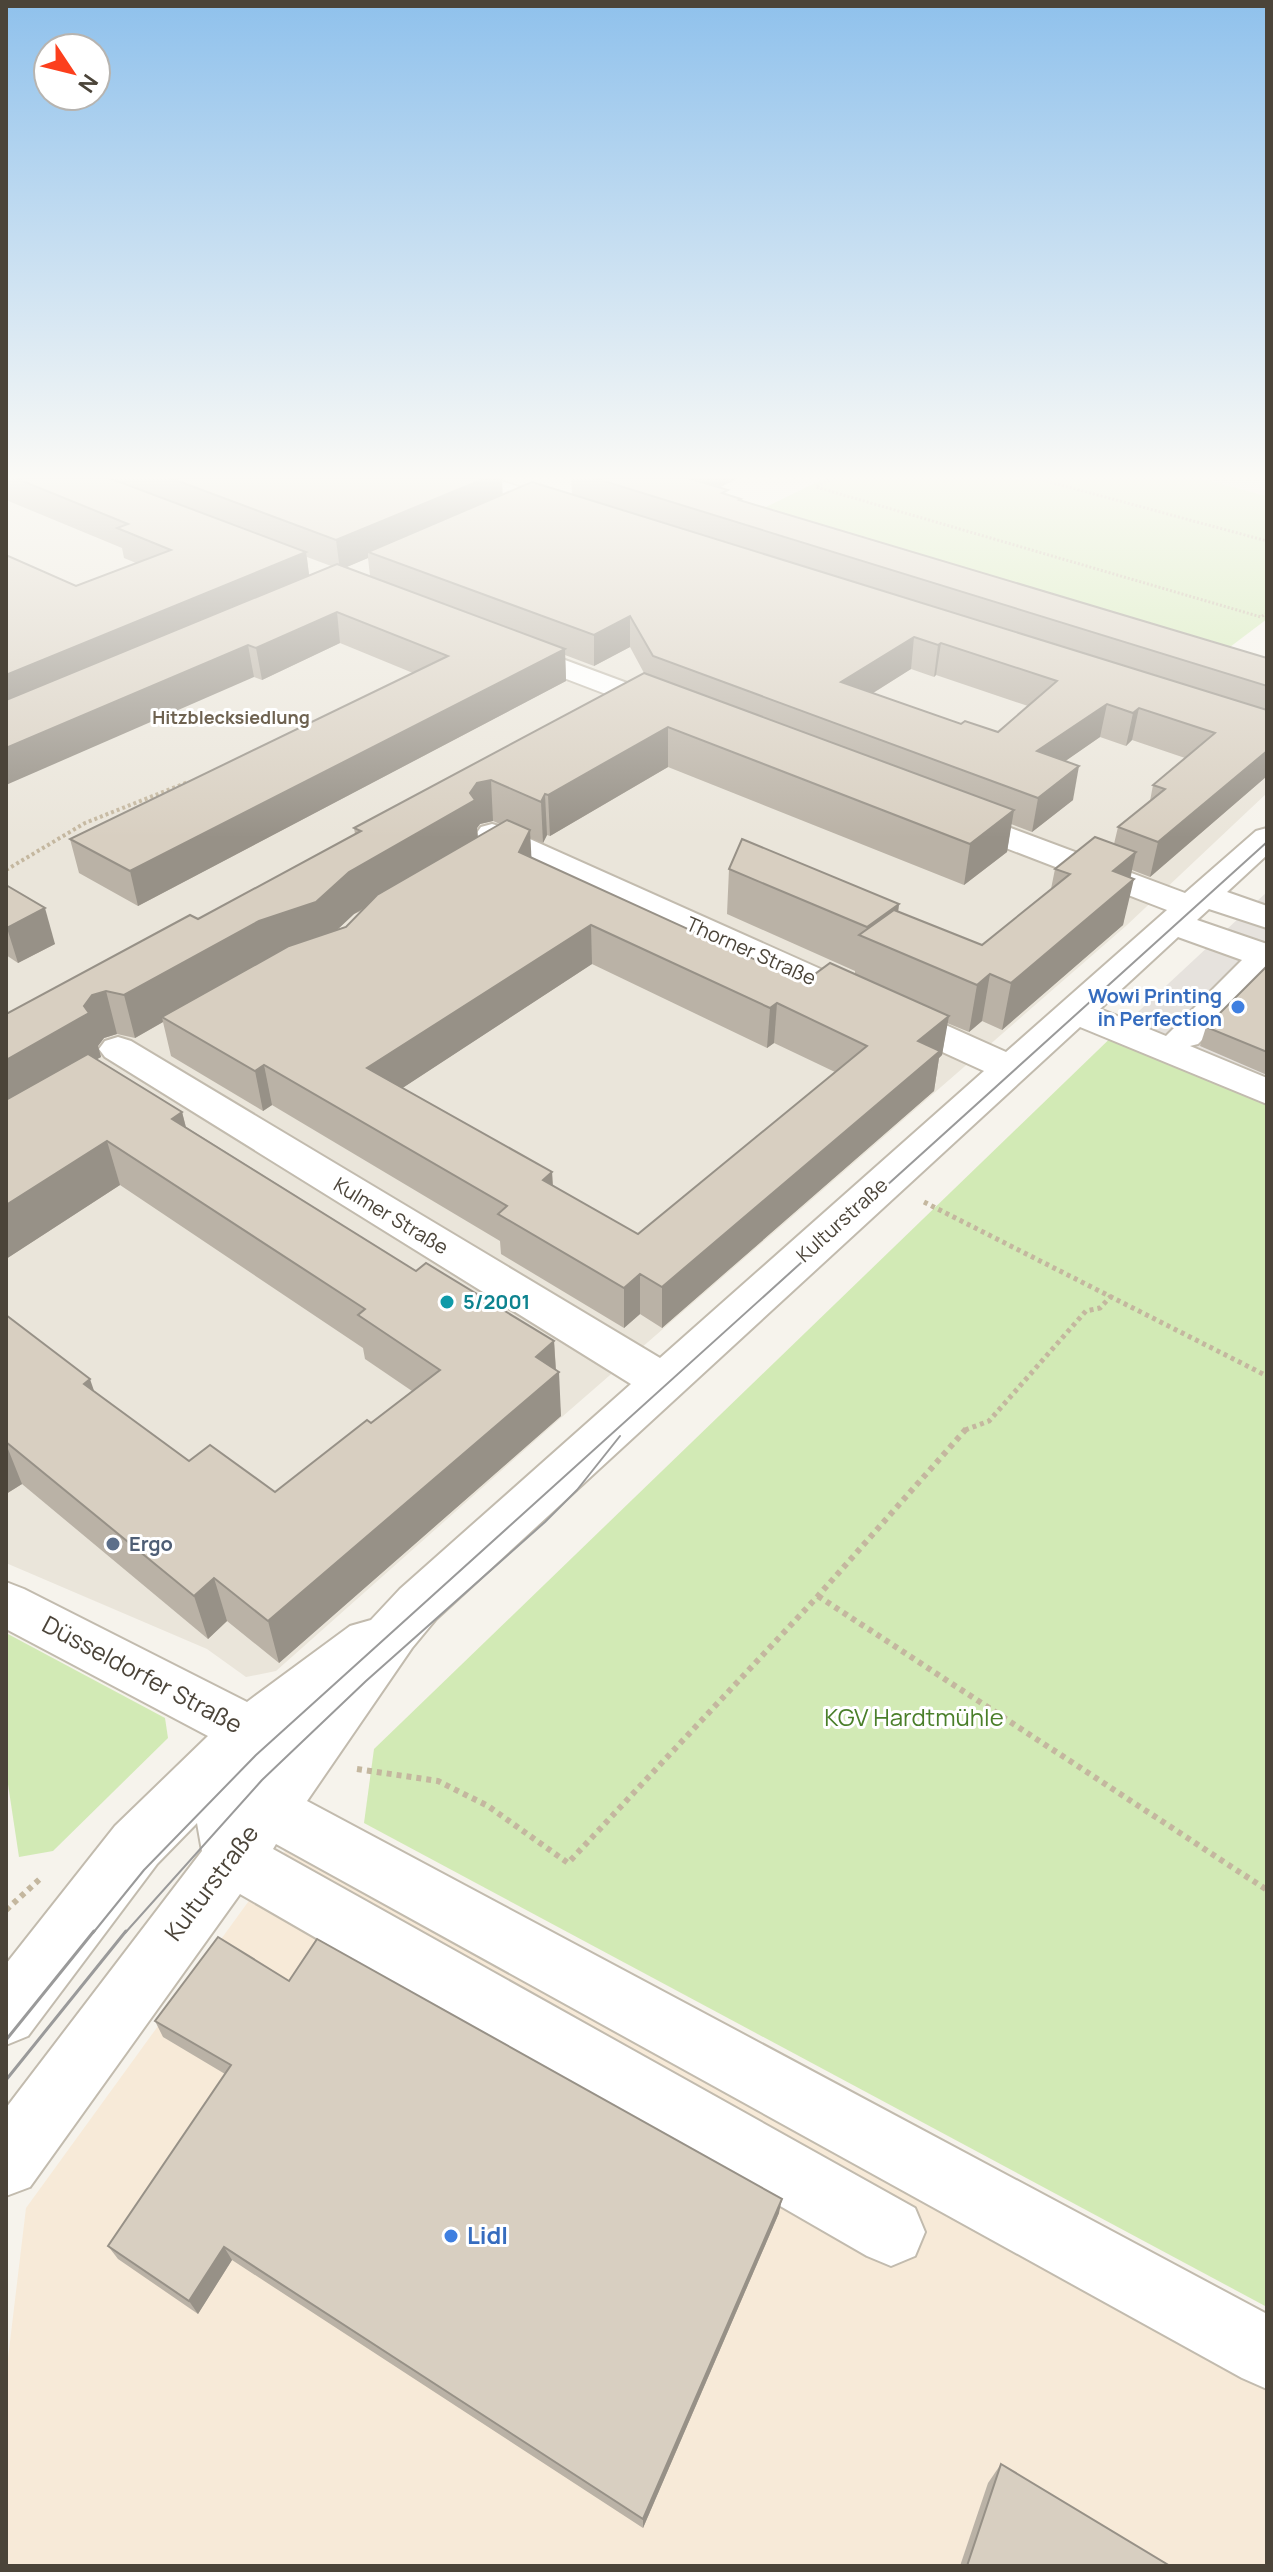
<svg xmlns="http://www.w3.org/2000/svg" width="1273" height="2572" viewBox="0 0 1273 2572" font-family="Manrope,sans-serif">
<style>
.residential{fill:#eae5da}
.commercial{fill:#f7ead8}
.industrial{fill:#e6e2dd}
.green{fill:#d2eab5}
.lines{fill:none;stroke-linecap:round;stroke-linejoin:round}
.minor-casing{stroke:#c2bbae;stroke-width:4}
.path-far3{stroke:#c4b79f;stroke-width:3;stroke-dasharray:2 2;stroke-linecap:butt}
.path-far2{stroke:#c4b79f;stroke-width:4;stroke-dasharray:3 3;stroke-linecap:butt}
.path-far1{stroke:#c4b79f;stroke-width:5;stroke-dasharray:4 4;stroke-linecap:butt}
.path{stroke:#c4b79f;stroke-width:6;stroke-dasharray:5 5;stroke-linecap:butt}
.minor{fill:#fff;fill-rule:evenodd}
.tram-far1{stroke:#9a9a9a;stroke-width:2}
.tram{stroke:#9a9a9a;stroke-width:3}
.wall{fill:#bab2a6;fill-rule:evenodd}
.shaded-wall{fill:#979187}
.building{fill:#d8cfc1;stroke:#979187;stroke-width:2;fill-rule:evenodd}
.shop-dot{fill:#3f7fe0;stroke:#fff;stroke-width:3}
.culture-dot{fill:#0f9aa8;stroke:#fff;stroke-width:3}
.service-dot{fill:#5c6f8a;stroke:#fff;stroke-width:3}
.labels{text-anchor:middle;stroke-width:6;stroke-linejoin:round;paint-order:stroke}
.far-neighbourhood-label{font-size:18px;font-weight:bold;fill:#6e6250;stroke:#fff}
.street-label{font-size:20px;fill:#4b4439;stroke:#fff}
.shop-label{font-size:20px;font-weight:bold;fill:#366cbe;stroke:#fff;text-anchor:end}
.culture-label{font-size:20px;font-weight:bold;fill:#0d838f;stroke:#fff;text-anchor:start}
.service-label{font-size:20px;font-weight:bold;fill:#4e5e75;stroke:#fff;text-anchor:start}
.near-street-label{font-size:24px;fill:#4b4439;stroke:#fff}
.near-park-label{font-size:24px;fill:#4a7f2a;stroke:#fff}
.near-shop-label{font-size:24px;font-weight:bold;fill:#366cbe;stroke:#fff;text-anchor:start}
</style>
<rect width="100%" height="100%" fill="#f6f3ec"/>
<!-- residential -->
<g class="residential">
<polygon points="6,478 448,478 1267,750 1267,793 1127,925 563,1416 276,1671 246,1677 207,1649 6,1563"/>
<polygon points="1199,478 1267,478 1267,496"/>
</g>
<!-- commercial -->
<polygon class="commercial" points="285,1851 1020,2249 1267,2316 1267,2566 6,2566 6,2375 26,2208"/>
<!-- industrial -->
<polygon class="industrial" points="1267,892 1267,1085 1124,1025 1239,918"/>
<!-- green -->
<g class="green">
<polygon points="825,478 1199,478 1267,496 1267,619 1222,653 758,511"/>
<polygon points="1124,1025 1267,1085 1267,2307 364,1823 374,1749"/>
<polygon points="6,1633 165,1718 168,1738 53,1851 19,1857 6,1771"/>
</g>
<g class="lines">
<defs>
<g id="minor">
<polygon points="457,478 492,478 573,505 577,510 573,515 557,515 460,483"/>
<polygon points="511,640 681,703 686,709 681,715 671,718 661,715 501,654 497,648 501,642"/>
<path d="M952,806L1185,893L1256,831L1267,828V855L1227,892L1267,906V928L1209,909L1197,920L1267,944V975L1198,1044L1190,1046L1267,1078V1104L1080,1027L436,1619L412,1648L307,1801L1267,2314V2389L1242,2378L276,1844L273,1849L915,2208L925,2232L915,2256L891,2266L867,2256L240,1894L30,2187L6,2196V2108L202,1851L197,1823L157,1864L28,2036L6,2045V1964L115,1826L208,1736L6,1629V1582L24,1589L247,1702L350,1626L371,1620L400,1589L631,1384L105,1057L99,1049L105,1041L118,1037L131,1041L660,1358L984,1071L481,841L476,834L481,827L492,824L503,827L1006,1052L1167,910L941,823L936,816L941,809ZM1178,937L1242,960L1166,1036L1100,1009Z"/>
</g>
</defs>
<!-- minor casing -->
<use href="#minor" class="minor-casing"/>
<!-- path-far3 -->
<g class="path-far3">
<polyline points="833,478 816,487 1261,617 1267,613"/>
<polyline points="1035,478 1267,541"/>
</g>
<!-- path-far2 -->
<polyline class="path-far2" points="6,870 85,823 188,782"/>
<!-- path-far1 -->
<g class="path-far1">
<polyline points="924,1202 1267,1376"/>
<polyline points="965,1430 989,1421 1086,1311 1100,1308 1111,1296"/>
</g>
<!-- path -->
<g class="path">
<polyline points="818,1596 1267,1890"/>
<polyline points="357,1769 438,1781 488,1806 568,1863 818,1596 967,1428"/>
<polyline points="6,1910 42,1877"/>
</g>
<!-- minor -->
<use href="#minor" class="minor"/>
<!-- tram-far1 -->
<g class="tram-far1">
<polyline points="93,1933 144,1870 256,1755 1267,842"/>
<polyline points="125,1933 262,1780 366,1681 545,1522 577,1490 620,1436"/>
</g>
<!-- tram -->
<g class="tram">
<polyline points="6,2040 94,1931"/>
<polyline points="6,2080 126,1931"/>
</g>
</g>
<!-- wall -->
<g class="wall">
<path d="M6,478H502V495L572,494L571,478H739L719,488L728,495L741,501L1267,658V776L1150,877L1132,870L1123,925L1002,1030L982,1021L969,1032L947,1023L942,1055L939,1058L934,1091L662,1328L640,1314L624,1328L501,1254L500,1241L272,1105L263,1111L171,1056L163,1022L135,1038L117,1034L104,1038L98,1046L101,1057L96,1059L182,1112L186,1127L416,1271L554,1341L556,1369L561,1416L279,1663L227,1621L208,1639L22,1484L6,1494V1315L94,1391L189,1461L275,1492L371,1423L412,1391L365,1359L363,1348L120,1185L6,1259V1014L198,919L355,834L354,828L644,673L630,647L594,666L565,655L566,681L138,906L79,873L70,839L413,673L340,643L262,680L254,677L76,586L136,563L124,558L122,548L6,500ZM307,557L331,566L309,575ZM368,558L370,576L346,567ZM911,669L934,677L936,675L1028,706L998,732L961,724L873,693ZM1100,737L1126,746L1132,740L1185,758L1153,785L1150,801L1118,827L1114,844L1055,869L1051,889L982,945L898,912L899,904L729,869L727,914L855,971V974L804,982L531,858L530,838L543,843L547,835L550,836L668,767L964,885L1007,852L1011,824L1032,832L1073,800L1065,761ZM493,821L500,824L478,837L477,828L480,824ZM363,910L346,927L338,929L354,914ZM592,964L767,1048L774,1043L835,1072L638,1234L553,1186L552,1172L402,1088Z"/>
<polygon points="6,885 55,944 18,963 6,955"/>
<polygon points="1267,966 1267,1075 1200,1046 1206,1027"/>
<polygon points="289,1981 779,2213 643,2528 232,2260 198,2314 118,2259 108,2246 225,2074 163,2037 155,2021"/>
<polygon points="1001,2464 1170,2566 960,2566 988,2483"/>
</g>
<!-- shaded-wall -->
<g class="shaded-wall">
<polygon points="486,478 502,478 503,501 368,552 368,558 340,570 336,540"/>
<polygon points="682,478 739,478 681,505"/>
<polygon points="306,552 310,582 6,711 6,675"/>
<polygon points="337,612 340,643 262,680 256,648"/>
<polygon points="630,616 630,647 594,666 594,635"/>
<polygon points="914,637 911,669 838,715 841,682"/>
<polygon points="941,643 936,675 934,677 938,645"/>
<polygon points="248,645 254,677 6,785 6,748"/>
<polygon points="565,649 566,681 138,906 130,871"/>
<polygon points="1107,704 1100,737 1031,785 1037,751"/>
<polygon points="1139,708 1132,740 1126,746 1133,713"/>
<polygon points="668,727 668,767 550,836 548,795"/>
<polygon points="1267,751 1267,776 1150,877 1158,842"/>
<polygon points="1079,766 1073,800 1032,832 1038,798"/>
<polygon points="491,780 493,821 480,824 477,828 478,841 354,914 322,944 162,1017 163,1022 135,1038 124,995 349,872 470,793 477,783"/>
<polygon points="545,794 547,835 543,843 541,802"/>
<polygon points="1014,810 1007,852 964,885 970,844"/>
<polygon points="530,830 532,868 519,852"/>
<polygon points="1136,852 1129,883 1134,879 1123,925 1002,1030 1011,983 1113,871"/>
<polygon points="899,904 893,950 866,938 867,927"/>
<polygon points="45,908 55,944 18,963 7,928"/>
<polygon points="591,925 592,964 372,1108 367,1068"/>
<polygon points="990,974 982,1021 969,1032 977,985"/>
<polygon points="106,991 117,1034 104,1038 98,1046 101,1057 6,1112 6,1060 84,1006 92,995"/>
<polygon points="777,1003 774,1043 767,1048 770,1008"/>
<polygon points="949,1016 942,1055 939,1058 934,1091 662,1328 662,1287 918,1041"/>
<polygon points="264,1065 272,1105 263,1111 255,1071"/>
<polygon points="182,1112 193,1156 172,1119"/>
<polygon points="107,1141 120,1185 6,1259 6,1205"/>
<polygon points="552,1172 554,1213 543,1180"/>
<polygon points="640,1274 640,1314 624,1328 624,1288"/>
<polygon points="554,1341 556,1374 559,1372 561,1416 279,1663 268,1621 536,1357"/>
<polygon points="90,1379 105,1423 84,1384"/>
<polygon points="6,1444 22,1484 6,1494"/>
<polygon points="214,1578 227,1621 208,1639 194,1596"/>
<polygon points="782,2199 779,2213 643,2528 643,2519"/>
<polygon points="224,2247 232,2260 198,2314 189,2301"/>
</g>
<!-- building -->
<g class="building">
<polygon points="15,478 109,478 306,552 6,675 6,555 76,586 171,550 117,528 128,524"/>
<polygon points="170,478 486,478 336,540"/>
<polygon points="594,478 688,478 728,490 722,493 741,499 739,500 1267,658 1267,686"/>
<path d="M532,482L1267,710V751L1158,842L1118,827L1165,789L1153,785L1215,733L1139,708L1133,713L1107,704L1037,751L1079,766L1038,798L653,656L630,616L594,635L368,552ZM914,637L938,645L941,643L1057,681L998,732L965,721L961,724L841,682Z"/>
<polygon points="337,564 565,649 130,871 70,839 448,656 337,612 256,648 248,645 6,748 6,700"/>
<polygon points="644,673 1014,810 970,844 668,727 548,795 545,794 541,802 491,780 477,783 470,793 475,800 349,872 316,902 259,921 124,995 106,991 92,995 84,1006 89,1013 6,1060 6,1014 190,915 198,919 361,831 354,828"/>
<path d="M507,820L530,830L519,852L804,982L830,963L949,1016L918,1041L940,1051L662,1287L640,1274L624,1288L498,1214L507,1206L264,1065L255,1071L162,1017L289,946L346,927L377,895ZM591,925L770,1008L777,1003L867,1046L638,1234L543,1180L552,1172L367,1068Z"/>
<polygon points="1095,837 1136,852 1113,871 1134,879 1011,983 990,974 977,985 859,935 894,910 982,945 1070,874 1055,869"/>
<polygon points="742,839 899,904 867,927 729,869"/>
<polygon points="6,885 45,908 7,928 6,927"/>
<polygon points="1267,966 1267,1052 1206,1027"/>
<polygon points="88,1054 182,1112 172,1119 416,1271 426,1263 554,1341 536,1357 559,1372 268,1621 214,1578 194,1596 6,1442 6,1315 90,1379 84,1384 189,1461 210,1445 275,1492 367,1420 371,1423 440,1370 358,1315 365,1309 107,1141 6,1205 6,1100"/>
<polygon points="218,1937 289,1981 317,1939 782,2199 643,2519 224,2247 189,2301 108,2246 231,2065 155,2021"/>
<polygon points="1001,2464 1170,2566 967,2566"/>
</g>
<!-- sky -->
<linearGradient id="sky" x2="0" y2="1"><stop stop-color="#8fc1ec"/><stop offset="0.57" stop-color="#fbfaf6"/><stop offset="1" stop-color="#fbfaf6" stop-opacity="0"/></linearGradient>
<rect width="1273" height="838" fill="url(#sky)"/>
<!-- markers -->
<g class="shop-dot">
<circle cx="1238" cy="1007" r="8"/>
<circle cx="451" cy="2236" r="8"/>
</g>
<circle class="culture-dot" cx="447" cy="1302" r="8"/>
<circle class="service-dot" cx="113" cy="1544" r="8"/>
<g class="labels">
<!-- far-neighbourhood labels -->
<g class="far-neighbourhood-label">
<text x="231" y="724">Hitzblecksiedlung</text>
</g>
<!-- street labels -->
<g class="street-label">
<text transform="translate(751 951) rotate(24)" y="7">Thorner Straße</text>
<text transform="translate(391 1216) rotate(31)" y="7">Kulmer Straße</text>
<text transform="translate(842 1220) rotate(-42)" y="7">Kulturstraße</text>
</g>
<!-- shop labels -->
<g class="shop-label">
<text x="1222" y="1003">Wowi Printing<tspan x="1222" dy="23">in Perfection</tspan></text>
</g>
<!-- culture labels -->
<g class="culture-label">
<text x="463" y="1309">5/2001</text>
</g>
<!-- service labels -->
<g class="service-label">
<text x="129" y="1551">Ergo</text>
</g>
<!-- near-street labels -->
<g class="near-street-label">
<text transform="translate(142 1675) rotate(28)" y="8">Düsseldorfer Straße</text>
<text transform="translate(212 1883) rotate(-53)" y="8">Kulturstraße</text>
</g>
<!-- near-park labels -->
<g class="near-park-label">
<text x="914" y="1726">KGV Hardtmühle</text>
</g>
<!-- near-shop labels -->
<g class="near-shop-label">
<text x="467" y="2244">Lidl</text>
</g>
</g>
<!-- border -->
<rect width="1273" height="2572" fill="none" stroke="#4b4439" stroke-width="16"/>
<!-- north arrow -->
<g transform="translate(72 72) rotate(125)"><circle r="38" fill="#ffffff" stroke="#b7b4b0" stroke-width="2"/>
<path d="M0-6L14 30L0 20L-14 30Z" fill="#fc3f1d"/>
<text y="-12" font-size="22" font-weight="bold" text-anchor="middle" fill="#4b4439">N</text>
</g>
</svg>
